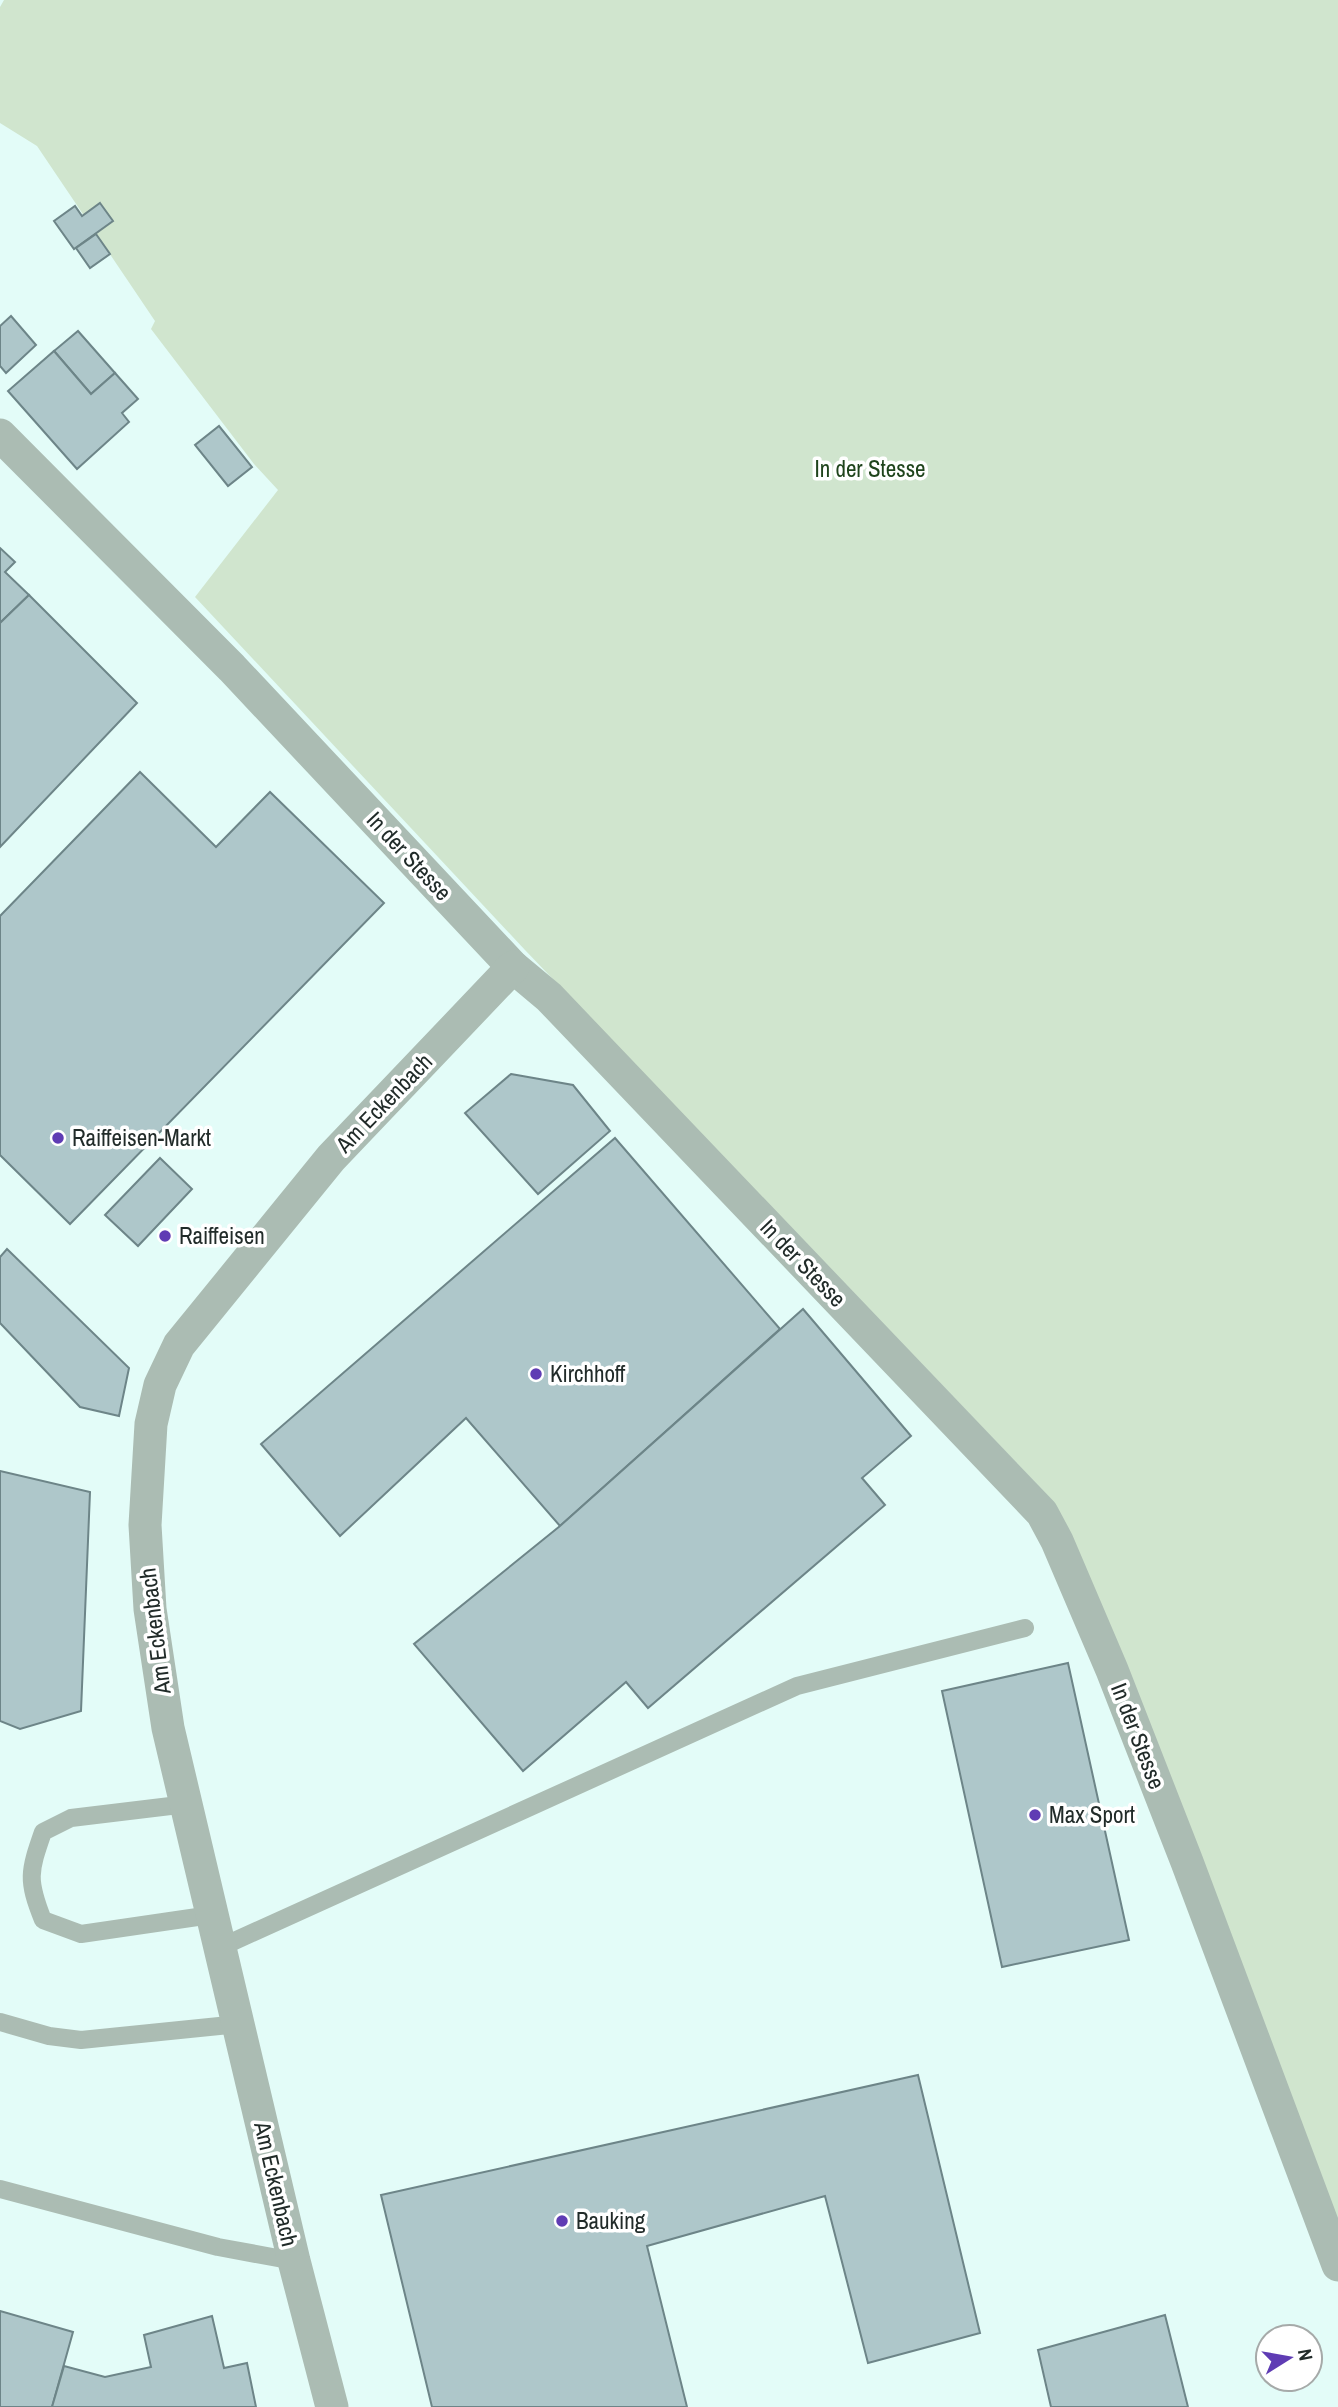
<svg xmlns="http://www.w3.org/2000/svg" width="1338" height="2407" viewBox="0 0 1338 2407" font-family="'Archivo Narrow',sans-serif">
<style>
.green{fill:#d0e5ce}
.building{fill:#aec7ca;stroke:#6d8588;stroke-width:2}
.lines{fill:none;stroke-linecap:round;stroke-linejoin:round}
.service{stroke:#abbcb3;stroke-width:18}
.minor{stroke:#abbcb3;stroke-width:33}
.poi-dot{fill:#5f3cb4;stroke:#fff;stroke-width:2.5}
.labels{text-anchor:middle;stroke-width:7;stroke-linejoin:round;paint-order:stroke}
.park-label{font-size:23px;fill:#1f441c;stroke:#fff}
.street-label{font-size:23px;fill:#212b29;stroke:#fff}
.poi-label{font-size:23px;fill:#212b29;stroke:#fff;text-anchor:start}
</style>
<rect width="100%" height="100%" fill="#e3fcf8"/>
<!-- green -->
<polygon class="green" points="4,0 1338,0 1338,2234 1051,1499 525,950 195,597 278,490 254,464 151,329 155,321 37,146 0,123 0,7"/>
<!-- building -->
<g class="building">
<polygon points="100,203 113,221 74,249 54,221 75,206 82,216"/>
<polygon points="96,234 110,254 90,268 76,248"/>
<polygon points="11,316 36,345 6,373 0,366 0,326"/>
<polygon points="78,331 115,373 91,394 54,351"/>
<polygon points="54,351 91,394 115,373 138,399 122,413 129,422 77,469 8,391"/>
<polygon points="219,426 252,467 228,486 195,445"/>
<polygon points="0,548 15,562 5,572 29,595 0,623"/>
<polygon points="29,595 137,703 0,847 0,623"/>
<polygon points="140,772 216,847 270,792 384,903 70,1224 0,1155 0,916"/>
<polygon points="511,1074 573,1085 610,1131 538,1194 465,1113"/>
<polygon points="615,1138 780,1329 560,1526 466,1418 340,1536 261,1444"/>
<polygon points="160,1158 192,1189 138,1246 105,1215"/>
<polygon points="7,1249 129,1368 119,1416 80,1407 0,1323 0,1257"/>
<polygon points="803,1309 911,1436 862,1478 885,1505 648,1708 626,1682 523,1771 414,1644 560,1526"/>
<polygon points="0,1471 90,1492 81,1711 20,1729 0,1721"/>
<polygon points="1068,1663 1129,1940 1002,1967 942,1691"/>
<polygon points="918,2075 980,2333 868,2363 825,2196 647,2246 687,2407 432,2407 381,2195"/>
<polygon points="0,2311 73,2332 52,2407 0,2407"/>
<polygon points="1165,2315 1188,2407 1051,2407 1038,2350"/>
<polygon points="212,2316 224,2368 247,2363 256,2407 52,2407 64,2366 105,2377 151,2367 144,2335"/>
</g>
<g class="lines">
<!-- service -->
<g class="service">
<path d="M187,1804L71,1818L43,1832C29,1872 27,1880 43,1920L81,1934L211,1915"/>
<polyline points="219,1948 797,1686 1025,1628"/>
<polyline points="0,2022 49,2036 81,2040 239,2024"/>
<polyline points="0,2189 218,2247 294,2261"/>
</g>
<!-- minor -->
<g class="minor">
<polyline points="0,435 232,668 513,967 549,997 1042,1513 1057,1541 1112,1670 1187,1862 1338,2265"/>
<polyline points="332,2407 294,2261 168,1728 150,1609 145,1525 151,1424 160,1385 179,1345 331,1158 513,967"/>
</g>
</g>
<!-- markers -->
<g class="poi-dot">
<circle cx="58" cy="1138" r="7"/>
<circle cx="165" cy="1236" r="7"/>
<circle cx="536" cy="1374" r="7"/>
<circle cx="1035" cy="1815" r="7"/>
<circle cx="562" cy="2221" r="7"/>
</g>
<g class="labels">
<!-- park labels -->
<g class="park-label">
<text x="870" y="477">In der Stesse</text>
</g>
<!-- street labels -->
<g class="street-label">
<text transform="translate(409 856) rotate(47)" y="8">In der Stesse</text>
<text transform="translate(384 1103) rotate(-46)" y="8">Am Eckenbach</text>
<text transform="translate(803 1263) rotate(46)" y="8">In der Stesse</text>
<text transform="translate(155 1631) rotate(-97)" y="8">Am Eckenbach</text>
<text transform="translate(1138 1736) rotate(69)" y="8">In der Stesse</text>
<text transform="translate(276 2184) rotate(77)" y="8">Am Eckenbach</text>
</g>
<!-- poi labels -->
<g class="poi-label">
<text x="72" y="1146">Raiffeisen-Markt</text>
<text x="179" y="1244">Raiffeisen</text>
<text x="550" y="1382">Kirchhoff</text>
<text x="1049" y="1823">Max Sport</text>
<text x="576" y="2229">Bauking</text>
</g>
</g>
<!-- north arrow -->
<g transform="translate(1289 2358) rotate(79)"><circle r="33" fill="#ffffff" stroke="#a6aaa9" stroke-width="2"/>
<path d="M0-5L12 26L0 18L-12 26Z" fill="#5f3cb4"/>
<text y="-10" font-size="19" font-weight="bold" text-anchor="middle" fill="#212b29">N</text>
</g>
</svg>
